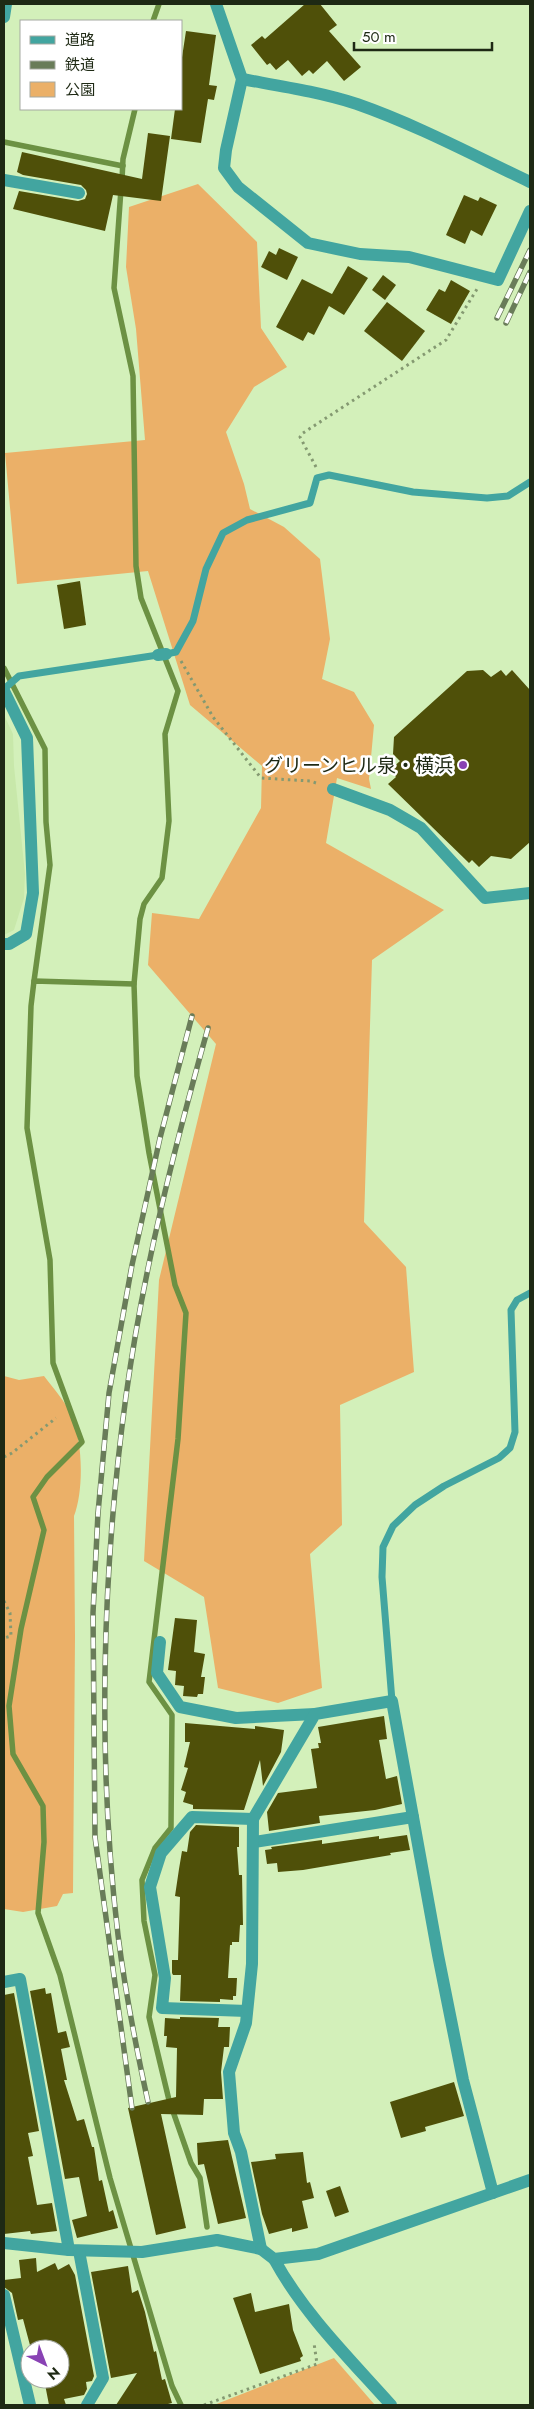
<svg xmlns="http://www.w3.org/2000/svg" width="534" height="2409" viewBox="0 0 534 2409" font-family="Jost,'Noto Sans JP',sans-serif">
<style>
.built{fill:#c8e8aa}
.green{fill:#ebb068}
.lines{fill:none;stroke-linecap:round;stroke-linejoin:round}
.stream{stroke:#6c9143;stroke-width:5.5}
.building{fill:#4f5009}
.path{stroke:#849971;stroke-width:3;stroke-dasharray:2.5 4;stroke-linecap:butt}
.service{stroke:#42a5a0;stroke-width:7}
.minor{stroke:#42a5a0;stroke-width:12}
.tertiary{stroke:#42a5a0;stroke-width:12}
.rail-casing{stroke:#697c59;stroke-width:5.5}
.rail{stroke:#fff;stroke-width:4;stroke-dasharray:11;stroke-linecap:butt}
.poi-dot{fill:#8942b4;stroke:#fff;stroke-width:2}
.labels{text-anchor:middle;stroke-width:5;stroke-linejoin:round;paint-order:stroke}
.poi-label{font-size:19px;fill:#1e2914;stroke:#fff;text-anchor:end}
</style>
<rect width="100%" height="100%" fill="#d3f0ba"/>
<!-- built -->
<polygon class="built" points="4,715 13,734 14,766 25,874 24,898 14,930 4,935"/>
<!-- green -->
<g class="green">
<polygon points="198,184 257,242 261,328 287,367 254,387 226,432 244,484 250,509 284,527 320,559 330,639 322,679 354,692 374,725 369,779 371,789 337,778 326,843 444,910 372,960 364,1222 406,1267 414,1372 340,1405 342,1525 310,1554 322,1688 278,1703 218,1688 204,1597 144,1561 159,1280 216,1044 148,965 152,913 199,919 261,808 262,766 190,705 148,571 17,584 5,453 145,440 136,329 126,267 129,207"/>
<path d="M4,1376L19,1380L44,1376C53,1388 64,1400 71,1414C83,1440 84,1490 74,1516L75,1637L73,1893L63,1894L57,1906L23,1912L4,1909Z"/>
<polygon points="334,2358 375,2405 214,2405"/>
</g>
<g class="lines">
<!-- stream -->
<g class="stream">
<polyline points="153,21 159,4"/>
<polyline points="4,142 123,166"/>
<polyline points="122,180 123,159 135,109"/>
<polyline points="121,189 114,288 133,376 136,566 141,598 178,691 165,734 169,821 162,878 144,904 140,919 134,984 34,981 31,1006 27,1128 50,1260 53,1363 82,1442 47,1477 33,1497 44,1530 21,1629 9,1706 13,1754 43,1806 44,1842 38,1913 60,1975 110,2178 172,2386 181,2405"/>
<polyline points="4,668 45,749 46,822 50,865 34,981"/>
<polyline points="134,984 137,1076 149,1153 175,1285 186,1313 178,1439 149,1682 172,1715 171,1828 155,1848 142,1880 144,1921 155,1975 149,2017 169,2100 191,2163 200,2178 207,2227"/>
</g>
</g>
<!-- building -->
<g class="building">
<polygon points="305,4 320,4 337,25 329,31 361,67 344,81 327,61 313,74 309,70 302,76 288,60 276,70 270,63 267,65 251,45 262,36 265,39"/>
<polygon points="186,31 216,35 209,85 217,86 214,100 208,99 201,143 171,139 175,109 181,109 181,64"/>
<polygon points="148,133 170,136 161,201 113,195 105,231 13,209 19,191 78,201 85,199 87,194 86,190 81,185 23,175 17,172 22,152 142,179"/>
<polygon points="464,195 478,201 480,197 497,205 482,236 471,230 465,244 446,235"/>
<polygon points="279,248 298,257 287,280 261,267 269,251 276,255"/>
<polygon points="348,266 368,278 344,315 329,306 314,335 308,332 303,341 276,327 302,279 332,294"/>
<polygon points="383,275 396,285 385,300 372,290"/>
<polygon points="451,280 470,291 451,324 426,310 439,289 445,292"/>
<polygon points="387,302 425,331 402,361 364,331"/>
<polygon points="80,581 86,625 64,629 57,585"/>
<polygon points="483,670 491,677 501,670 506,676 512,670 530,690 530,842 511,859 491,856 479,867 472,860 469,863 388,784 396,777 390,770 400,761 393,754 394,737 467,671"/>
<polygon points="175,1618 197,1620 194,1652 205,1654 201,1677 205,1677 203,1694 198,1694 197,1697 183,1696 184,1686 175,1685 176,1671 168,1670"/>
<polygon points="384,1716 387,1739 379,1740 386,1779 397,1776 402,1804 375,1810 319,1816 320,1823 269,1831 267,1812 278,1793 317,1788 311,1749 319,1748 318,1743 321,1743 318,1727"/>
<polygon points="185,1723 255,1729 255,1726 284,1730 281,1752 263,1786 260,1760 244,1810 193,1809 193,1805 183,1802 186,1792 181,1790 188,1768 184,1767 190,1742 185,1742"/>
<polygon points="196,1825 239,1827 239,1847 237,1847 239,1875 242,1875 243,1925 240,1925 239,1942 232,1942 232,1945 230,1945 228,1978 237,1978 236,1996 233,1996 233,2000 220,1999 220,2002 180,2001 181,1975 173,1975 172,1973 172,1960 178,1960 180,1897 175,1896 179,1869 182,1851 187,1852 190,1832"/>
<polygon points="407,1835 410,1850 390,1853 391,1855 303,1870 278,1872 277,1863 267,1864 265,1850 272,1849 271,1847 322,1840 322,1844 379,1836 379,1839"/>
<polygon points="45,1988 46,1994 51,1993 58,2033 66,2031 70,2047 61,2049 67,2080 64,2080 77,2121 84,2119 92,2147 94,2147 99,2181 102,2180 109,2212 113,2210 118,2228 77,2238 72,2220 87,2216 79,2177 65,2179 30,1991"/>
<polygon points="14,1993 39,2131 28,2133 33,2156 28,2157 37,2205 52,2203 57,2231 31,2234 30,2231 4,2234 4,1995"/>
<polygon points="180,2017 219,2018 218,2027 230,2027 229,2047 224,2047 221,2072 223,2099 204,2099 203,2115 161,2114 186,2228 156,2235 128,2108 176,2097 177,2048 166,2047 167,2036 164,2036 165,2018 180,2019"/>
<polygon points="454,2082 464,2116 425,2127 426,2131 401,2138 390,2102"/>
<polygon points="228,2140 246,2218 218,2224 204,2164 198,2165 197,2143"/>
<polygon points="303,2152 307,2183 310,2182 314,2198 302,2201 308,2228 292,2232 292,2228 269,2234 262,2214 251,2162 276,2159 275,2154"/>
<polygon points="340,2186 349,2212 335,2217 326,2191"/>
<polygon points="36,2258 37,2272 55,2263 58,2270 69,2264 75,2275 94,2376 92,2381 86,2382 87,2389 84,2395 64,2399 66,2405 49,2405 44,2379 60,2379 60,2349 31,2349 23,2319 18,2320 12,2293 4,2287 4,2280 21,2278 19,2260"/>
<polygon points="128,2266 132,2293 138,2290 145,2312 154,2352 156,2351 162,2380 165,2379 172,2403 164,2405 116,2405 137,2373 111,2378 91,2272"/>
<polygon points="251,2293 255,2312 289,2304 293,2330 303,2356 300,2358 301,2361 260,2374 233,2298"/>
</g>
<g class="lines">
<!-- path -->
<g class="path">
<polyline points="316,467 300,437 303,433 446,340 477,289"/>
<polyline points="181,661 213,717 261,778 310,781 319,784"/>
<polyline points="4,1457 12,1453 56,1418"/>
<polyline points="4,1601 10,1613 11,1636 4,1638"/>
<polyline points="204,2405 317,2364 314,2343"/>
</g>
<!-- service -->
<g class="service">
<polyline points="166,654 176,652 193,621 206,569 223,533 247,520 310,503 317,478 329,475 413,492 487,498 508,496 530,482"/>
<polyline points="4,689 19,676 158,655"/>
<polyline points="392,1701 382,1577 383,1547 393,1526 415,1505 444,1486 499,1458 510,1448 515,1432 511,1310 517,1300 530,1293"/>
</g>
<!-- minor -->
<g class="minor">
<polyline points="216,4 242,79 226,150 224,168 238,187 308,243 360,254 409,257 498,280 530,211"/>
<polyline points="4,17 6,4"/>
<path d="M242,79C280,86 320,92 357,104C417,125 473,155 530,182"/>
<polyline points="4,180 79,193"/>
<polyline points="158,655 166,654"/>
<polyline points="4,691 27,738 33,893 26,934 9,944 4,944"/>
<polyline points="333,789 390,810 421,828 485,898 530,893"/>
<polyline points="160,1642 157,1673 180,1707 236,1718 315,1714"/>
<polyline points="254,1842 413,1817"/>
<polyline points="4,1982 20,1979 69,2250"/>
<polyline points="247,2011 162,2008 165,1978 150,1887 161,1853 192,1817 253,1819"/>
<polyline points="4,2243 69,2250 142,2252 217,2240 261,2249 241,2152 234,2133 229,2072 246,2023 252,1964 253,1819 315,1714 392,1701 438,1955 463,2080 493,2193"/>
<polyline points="79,2251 103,2378 87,2405"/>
<path d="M274,2259C304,2314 350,2359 391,2405"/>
<polyline points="4,2295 30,2405"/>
</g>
<!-- tertiary -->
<polyline class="tertiary" points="261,2249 274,2259 318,2254 530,2180"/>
<defs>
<g id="rail">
<polyline points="497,318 530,250"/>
<polyline points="506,323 530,272"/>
<path d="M148,2102C136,2047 125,1991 118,1935C97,1760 102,1571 126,1396C143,1271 174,1149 208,1028"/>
<polyline points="132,2108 95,1837 93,1613 98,1513 109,1393 132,1265 160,1138 192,1016"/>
</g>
</defs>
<!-- rail casing -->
<use href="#rail" class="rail-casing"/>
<!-- rail -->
<use href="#rail" class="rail"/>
</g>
<!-- markers -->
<circle class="poi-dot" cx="463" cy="765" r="5"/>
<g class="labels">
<!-- poi labels -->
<g class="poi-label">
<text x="453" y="772">グリーンヒル泉・横浜</text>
</g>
</g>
<!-- border -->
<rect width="534" height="2409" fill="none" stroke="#1e2914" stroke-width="10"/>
<!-- legend -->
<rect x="20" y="20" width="162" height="90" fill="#ffffff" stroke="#a5a9a1"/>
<rect x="30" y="36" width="25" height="8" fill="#42a5a0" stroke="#a5a9a1"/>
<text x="65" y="45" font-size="15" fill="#1e2914">道路</text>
<rect x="30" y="61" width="25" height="8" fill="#697c59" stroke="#a5a9a1"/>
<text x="65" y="70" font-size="15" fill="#1e2914">鉄道</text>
<rect x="30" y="82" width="25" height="15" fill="#ebb068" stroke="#a5a9a1"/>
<text x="65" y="95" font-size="15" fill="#1e2914">公園</text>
<!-- north arrow -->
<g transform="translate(45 2364) rotate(138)"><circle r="24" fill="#ffffff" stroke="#a5a9a1"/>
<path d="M0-4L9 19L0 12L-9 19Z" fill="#8942b4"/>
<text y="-8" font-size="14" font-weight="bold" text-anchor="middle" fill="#1e2914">N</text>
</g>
<!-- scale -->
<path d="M354 42v8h138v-8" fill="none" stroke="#1e2914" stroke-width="2.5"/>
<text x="362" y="42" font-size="15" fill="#1e2914" stroke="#ffffff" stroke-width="4" paint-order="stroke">50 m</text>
</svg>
